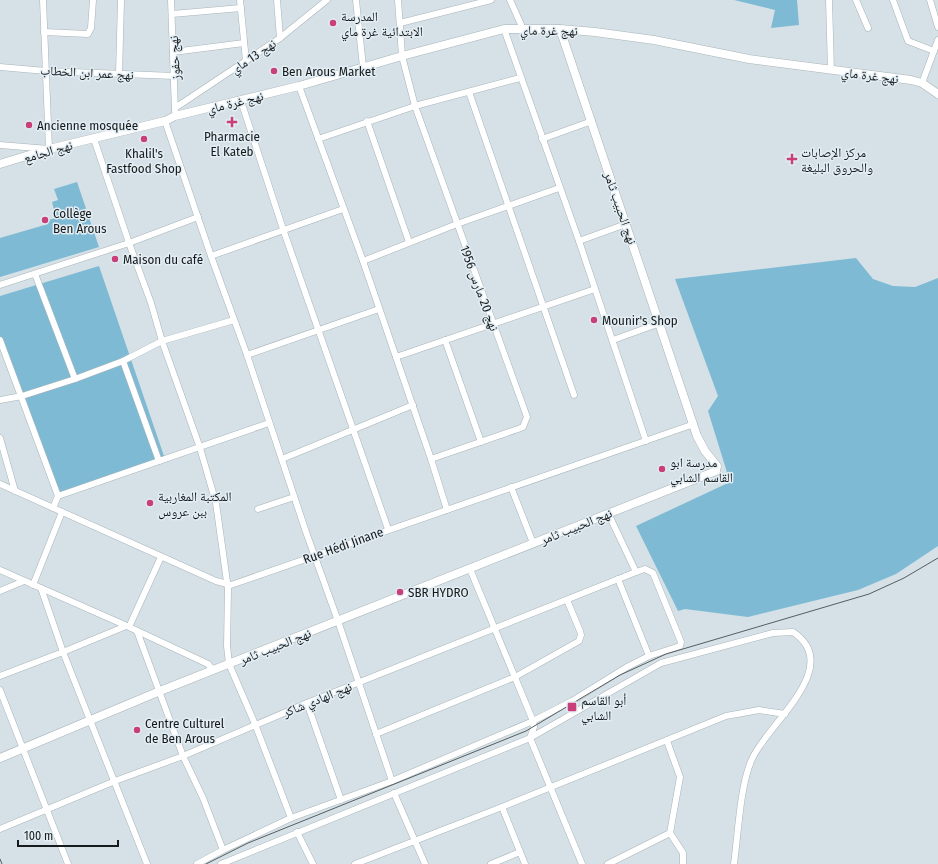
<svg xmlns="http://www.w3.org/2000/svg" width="938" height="864" viewBox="0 0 938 864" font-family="'Fira Sans Condensed','Noto Naskh Arabic',sans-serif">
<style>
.green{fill:#7ebad4}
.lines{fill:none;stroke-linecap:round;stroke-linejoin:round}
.street-casing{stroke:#a9b4b9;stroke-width:7}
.secondary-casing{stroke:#a9b4b9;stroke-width:9}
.street{stroke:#fff;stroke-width:6}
.secondary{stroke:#fff;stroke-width:8}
.tram{stroke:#565d60;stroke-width:1}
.poi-dot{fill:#c93f79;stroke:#e3eef4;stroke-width:1.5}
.labels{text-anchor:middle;stroke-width:3;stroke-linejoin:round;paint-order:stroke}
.poi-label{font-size:13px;fill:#171b1d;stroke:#e3eef4;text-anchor:start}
.street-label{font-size:13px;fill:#171b1d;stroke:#e3eef4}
</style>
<rect width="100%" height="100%" fill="#d5e1e6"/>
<!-- green -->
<g class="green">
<polygon points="734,0 797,0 799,25 771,28 775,10"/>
<polygon points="77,182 99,247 0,277 0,238 48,224 48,220 56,218 52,202 58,200 54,189"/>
<polygon points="856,258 873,279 893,286 915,287 938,278 938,546 896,574 858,590 748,617 685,609 678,611 636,526 730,482 708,411 718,396 675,279"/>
<polygon points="99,266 165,459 57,495 0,338 0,296"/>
</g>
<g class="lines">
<defs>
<g id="street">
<polyline points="171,0 175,111"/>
<polyline points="240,0 246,61"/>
<polyline points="277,0 280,38"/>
<polyline points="356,0 363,67"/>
<polyline points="398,0 402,56 415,106 527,417 523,427 518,429 431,459"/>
<polyline points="510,0 523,29"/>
<polyline points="829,0 831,70"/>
<polyline points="856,0 868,28"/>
<polyline points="893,0 908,41 934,51"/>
<polyline points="930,0 938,27"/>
<polyline points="172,14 241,8"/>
<polyline points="400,23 491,0"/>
<polyline points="504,29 579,241 646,441"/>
<polyline points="44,32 88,34 91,28 93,0"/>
<polyline points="173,52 244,43"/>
<polyline points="0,67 46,71 175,76"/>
<polyline points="119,74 121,0"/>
<polyline points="922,83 938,40"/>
<polyline points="299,86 363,261 431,459 447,510"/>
<polyline points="469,92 574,395"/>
<polyline points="241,101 283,229 388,529"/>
<polyline points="175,108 280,38 327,0"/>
<polyline points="165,121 211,256 247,355 306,532 338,621 392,781"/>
<polyline points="367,121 409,242"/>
<polyline points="94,139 129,243 151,303 162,341 200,448 216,503 228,589 227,646 229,664 255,724 291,818"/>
<polyline points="318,139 415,106 520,78"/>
<polyline points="542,139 592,121"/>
<polyline points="0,145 49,149 43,0"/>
<polyline points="579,241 626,224"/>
<polyline points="211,256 343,209"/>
<polyline points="363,261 457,224 559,188"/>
<polyline points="35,274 75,379"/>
<polyline points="0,285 129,243 198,217"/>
<polyline points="0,340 58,496"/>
<polyline points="445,340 481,442"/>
<polyline points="613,340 660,323"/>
<polyline points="247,355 379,309"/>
<polyline points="396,357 595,289"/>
<polyline points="123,361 159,461"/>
<polyline points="0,400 22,396 75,379 123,361 162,341 234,320"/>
<polyline points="0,438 15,491"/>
<polyline points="282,459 413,405"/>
<polyline points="0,484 216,581 231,585 694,424"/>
<polyline points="511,487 533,543"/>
<polyline points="53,508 58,496 269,423"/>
<polyline points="258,509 294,497"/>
<polyline points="608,513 636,572"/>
<polyline points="161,557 129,627 208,664 213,670"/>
<polyline points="470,569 533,721 534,727 530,738 582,864"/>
<polyline points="0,570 127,626"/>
<polyline points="618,579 649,656"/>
<polyline points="33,585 62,512"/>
<polyline points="0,591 24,581"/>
<polyline points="126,626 63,652 147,864"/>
<polyline points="137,631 183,756 203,798 223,850"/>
<polyline points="0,676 63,652 41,588"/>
<polyline points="0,690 68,864"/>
<polyline points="307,703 341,800"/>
<polyline points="376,734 515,677 579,641 581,635 580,631 567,600"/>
<polyline points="394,793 425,864"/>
<polyline points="502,807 525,864"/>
<polyline points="0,829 115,781 183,756 307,703 636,572 645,569 653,573 681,642 680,646 649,656 627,667 572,701 533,721 392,781 291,818 223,850 197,864"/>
<polyline points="297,832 313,864"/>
<polyline points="670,833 683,853 683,864"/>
<path d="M221,864L530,738L661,663L773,633L793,632C845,667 767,724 752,759C740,785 738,835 734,864"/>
<polyline points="355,864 502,807 726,716 759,710 785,714"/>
<polyline points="491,864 520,852"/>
<polyline points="608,864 670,833 680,777 667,741"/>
</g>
<g id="secondary">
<polyline points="0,164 49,149 165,121 175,116 299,86 402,56 504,29 560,29 595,32 654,40 749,59 911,80 922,83 938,94"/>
<polyline points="0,758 160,691 716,471 717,466 705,451 697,436 560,29"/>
</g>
</defs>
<!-- street casing -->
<use href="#street" class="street-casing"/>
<!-- secondary casing -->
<use href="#secondary" class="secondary-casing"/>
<!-- street -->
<use href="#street" class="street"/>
<!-- secondary -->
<use href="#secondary" class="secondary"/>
<!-- tram -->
<g class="tram">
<polyline points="0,859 2,864"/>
<polyline points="206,864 248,843 526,731 620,675 666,654 869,594 904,578 938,558"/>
</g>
</g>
<!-- markers -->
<g class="poi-dot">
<circle cx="333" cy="23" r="4"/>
<circle cx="274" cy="71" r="4"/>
<path d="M230 116h4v4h4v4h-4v4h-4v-4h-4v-4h4z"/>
<circle cx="29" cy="125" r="4"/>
<circle cx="144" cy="139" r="4"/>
<path d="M790 153h4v4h4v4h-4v4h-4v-4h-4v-4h4z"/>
<circle cx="45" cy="220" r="4"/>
<circle cx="115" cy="259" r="4"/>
<circle cx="594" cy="320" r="4"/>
<circle cx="662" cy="469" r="4"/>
<circle cx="150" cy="503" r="4"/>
<circle cx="400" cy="592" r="4"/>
<rect x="567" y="702" width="10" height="10" rx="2"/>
<circle cx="137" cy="730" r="4"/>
</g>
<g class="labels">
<!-- poi labels -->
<g class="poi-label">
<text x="341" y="21">المدرسة<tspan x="341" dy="15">الابتدائية غرة ماي</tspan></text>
<text x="282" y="76">Ben Arous Market</text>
<text x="37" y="130">Ancienne mosquée</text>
<text x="232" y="141" text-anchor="middle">Pharmacie<tspan x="232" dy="15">El Kateb</tspan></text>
<text x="801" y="157">مركز الإصابات<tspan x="801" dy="15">والحروق البليغة</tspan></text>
<text x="144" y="158" text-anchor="middle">Khalil's<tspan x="144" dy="15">Fastfood Shop</tspan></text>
<text x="53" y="218">Collège<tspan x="53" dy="15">Ben Arous</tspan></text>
<text x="123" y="264">Maison du café</text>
<text x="602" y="325">Mounir's Shop</text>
<text x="670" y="467">مدرسة ابو<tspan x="670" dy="15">القاسم الشابي</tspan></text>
<text x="158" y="501">المكتبة المغاربية<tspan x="158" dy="15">ببن عروس</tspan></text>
<text x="408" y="597">SBR HYDRO</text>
<text x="581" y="705">أبو القاسم<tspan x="581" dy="15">الشابي</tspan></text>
<text x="145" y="728">Centre Culturel<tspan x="145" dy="15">de Ben Arous</tspan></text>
</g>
<!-- street labels -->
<g class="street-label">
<text transform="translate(549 30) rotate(1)" y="5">نهج غرة ماي</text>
<text transform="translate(253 56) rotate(-34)" y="5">نهج 13 ماي</text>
<text transform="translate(174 58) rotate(-93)" y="5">نهج حفوز</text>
<text transform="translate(87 72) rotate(3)" y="5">نهج عمر ابن الخطاب</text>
<text transform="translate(870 75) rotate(7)" y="5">نهج غرة ماي</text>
<text transform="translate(235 102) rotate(-14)" y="5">نهج غرة ماي</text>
<text transform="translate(48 151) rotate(-16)" y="5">نهج الجامع</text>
<text transform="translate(621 208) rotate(71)" y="5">نهج الحبيب ثامر</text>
<text transform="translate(480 288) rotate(70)" y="5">نهج 20 مارس 1956</text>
<text transform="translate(576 526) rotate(-22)" y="5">نهج الحبيب ثامر</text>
<text transform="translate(343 545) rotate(-20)" y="5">Rue Hédi Jinane</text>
<text transform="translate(275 646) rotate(-22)" y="5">نهج الحبيب ثامر</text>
<text transform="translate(317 699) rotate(-22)" y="5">نهج الهادي شاكر</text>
</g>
</g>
<!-- scale -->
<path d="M18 840v6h100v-6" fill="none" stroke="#171b1d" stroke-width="2"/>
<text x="24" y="840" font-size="12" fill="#171b1d" stroke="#e3eef4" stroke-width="3" paint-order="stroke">100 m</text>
</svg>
